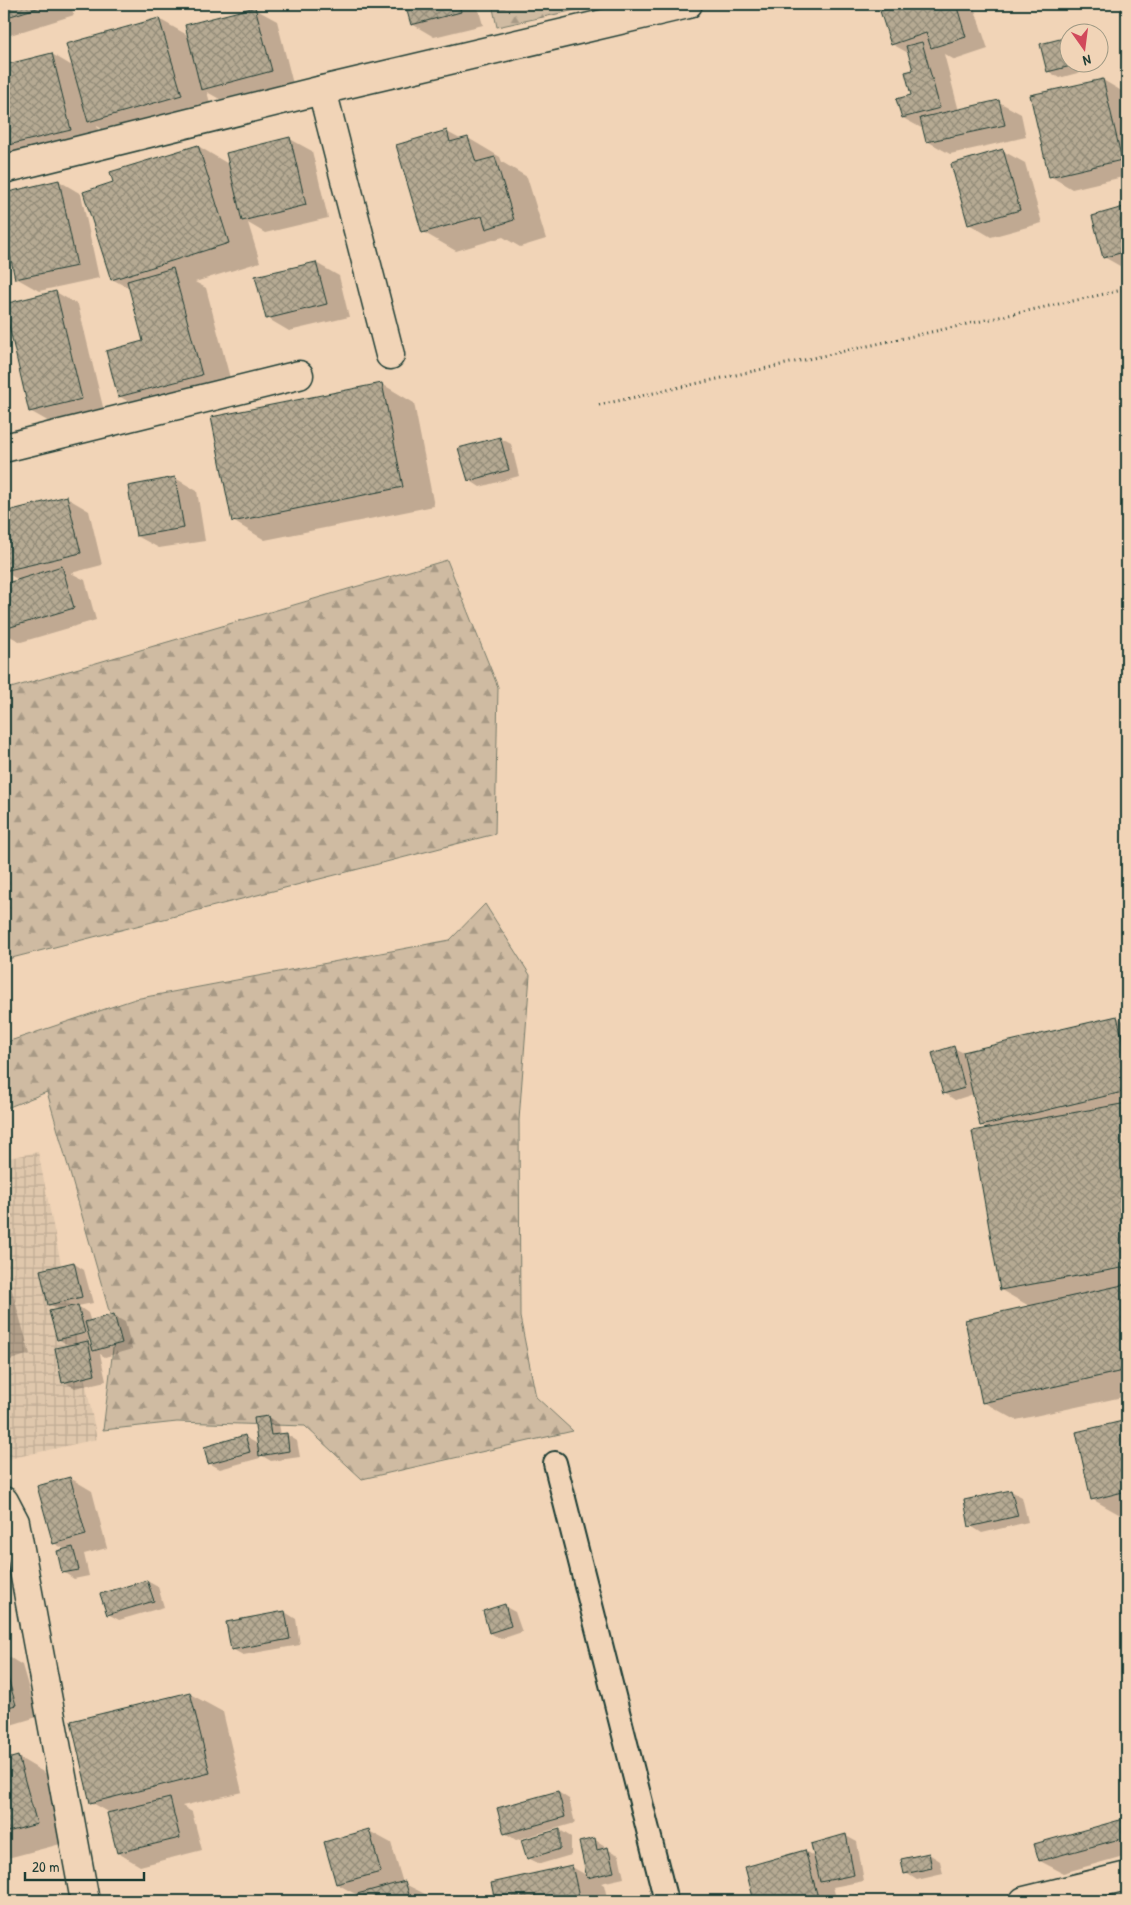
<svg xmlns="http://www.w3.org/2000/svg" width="1131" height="1905" viewBox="0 0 1131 1905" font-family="'Patrick Hand',sans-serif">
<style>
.industrial{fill:url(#industrial-grid)}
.forest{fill:url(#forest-firs);stroke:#777c6b}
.shadow{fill:#0003;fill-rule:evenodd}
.building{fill:url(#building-cross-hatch);stroke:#1f3d34}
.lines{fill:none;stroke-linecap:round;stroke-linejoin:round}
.lane-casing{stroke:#1f3d34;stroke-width:26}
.street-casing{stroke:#1f3d34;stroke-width:31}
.secondary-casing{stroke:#1f3d34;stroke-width:31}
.path{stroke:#1f3d34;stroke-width:3;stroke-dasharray:1 4;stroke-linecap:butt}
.lane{stroke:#f1d4b7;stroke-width:22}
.street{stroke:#f1d4b7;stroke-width:28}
.secondary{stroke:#f1d4b7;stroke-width:28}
</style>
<defs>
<pattern id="industrial-grid" width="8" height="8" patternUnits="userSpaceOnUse" patternTransform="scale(1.25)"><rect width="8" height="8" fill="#dfc7ac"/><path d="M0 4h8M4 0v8" fill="none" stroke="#bfac95"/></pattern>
<pattern id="forest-firs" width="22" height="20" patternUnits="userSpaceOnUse" patternTransform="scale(1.25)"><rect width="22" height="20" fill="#cfbba2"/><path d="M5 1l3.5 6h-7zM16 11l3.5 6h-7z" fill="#a79985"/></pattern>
<pattern id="building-cross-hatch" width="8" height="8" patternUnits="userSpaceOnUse" patternTransform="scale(1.25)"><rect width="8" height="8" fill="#b6aa93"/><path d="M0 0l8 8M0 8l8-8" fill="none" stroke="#938c79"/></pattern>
</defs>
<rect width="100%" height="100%" fill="#f1d4b7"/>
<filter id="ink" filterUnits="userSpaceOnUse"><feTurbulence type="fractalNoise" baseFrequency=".02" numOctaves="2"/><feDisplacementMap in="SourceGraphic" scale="10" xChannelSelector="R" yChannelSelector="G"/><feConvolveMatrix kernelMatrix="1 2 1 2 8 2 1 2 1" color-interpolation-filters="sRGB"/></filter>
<g filter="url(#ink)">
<!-- industrial -->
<polygon class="industrial" points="38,1152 97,1439 4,1460 4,1159"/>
<!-- forest -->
<g class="forest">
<polygon points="492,4 603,4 497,27"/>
<polygon points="447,560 498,687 495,834 4,960 4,690"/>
<polygon points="485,904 530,975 519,1120 520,1317 536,1397 573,1431 362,1479 305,1426 177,1422 103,1430 115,1332 47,1092 4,1109 4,1043 135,999 450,940"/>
</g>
<!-- shadow -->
<g class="shadow">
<polygon points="4,4 70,4 74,15 4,37"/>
<polygon points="360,4 404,4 373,11"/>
<polygon points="406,4 477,4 483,25 434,37 412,24"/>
<polygon points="907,4 973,4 988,49 955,60 944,54 959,111 999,102 1021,114 1026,137 950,154 927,141 925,130 903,118 913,96 915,71 910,54 892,44 882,12"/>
<polygon points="255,9 277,21 293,84 225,102 207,92 213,113 122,140 97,126 103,148 4,173 4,66 52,54 74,67 159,19 189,36"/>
<polygon points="1068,38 1068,62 1083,62 1085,71 1059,78 1048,71"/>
<polygon points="1103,80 1125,93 1127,176 1072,189 1050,176"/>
<polygon points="447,132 462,140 468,138 500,157 502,162 527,177 546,239 520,247 503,237 456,251 423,232"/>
<polygon points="290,139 312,151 328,218 265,233 248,223 260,262 195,282 206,288 234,393 151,415 119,396 144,342 130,289 112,279 114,183 198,146 230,165"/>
<polygon points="1003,151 1025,163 1042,223 991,237 969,224"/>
<polygon points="59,181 81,194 99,278 39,291 16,278 4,220 4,194"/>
<polygon points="1127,207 1127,270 1104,257 1093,217"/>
<polygon points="4,251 11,284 4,285"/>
<polygon points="316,263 339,276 349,317 289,331 267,318 257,277"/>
<polygon points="56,292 78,305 104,411 53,424 30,411 4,305"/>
<polygon points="382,384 414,403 434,506 265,540 233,521"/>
<polygon points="500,438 511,444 519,476 480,487 469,480"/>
<polygon points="175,478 197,491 205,541 159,548 137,536 129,487"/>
<path d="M67,498L89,511L102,565L71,573L85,580L96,620L21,642L4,633V513ZM10,575L19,580L11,583Z"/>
<polygon points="1117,1017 1127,1023 1127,1396 1016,1420 983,1402 1031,1307 1001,1290 988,1129 981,1125 974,1094 955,1100 944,1093 954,1048 964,1053"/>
<polygon points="4,1262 30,1354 4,1362"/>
<path d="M73,1263L84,1270L93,1303L78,1306L88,1313L91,1322L114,1316L125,1322L132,1349L105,1357L100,1354L106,1381L75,1388L64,1382L70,1346L58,1339L60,1310L50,1304ZM91,1340L93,1345L86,1341Z"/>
<polygon points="268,1417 279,1424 281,1435 286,1434 297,1441 300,1457 271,1461 259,1454 260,1458 220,1469 209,1463 245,1437 256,1443 259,1449"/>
<polygon points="1127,1421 1127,1517 1124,1517 1092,1499 1077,1433"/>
<polygon points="70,1478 92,1491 107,1548 84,1554 89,1576 74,1579 63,1572 66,1550 54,1543"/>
<polygon points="1011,1491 1022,1497 1028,1522 982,1533 971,1526 966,1501"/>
<polygon points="4,1546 7,1557 4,1558"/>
<polygon points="147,1581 158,1587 164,1607 119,1620 108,1614"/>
<polygon points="504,1606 515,1612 522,1632 501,1639 490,1633"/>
<polygon points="285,1612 296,1619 300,1645 243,1655 232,1649"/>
<polygon points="4,1654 22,1665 37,1717 4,1727"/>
<polygon points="190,1694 223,1712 242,1792 182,1806 192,1812 202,1850 140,1866 118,1853 112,1814 91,1802"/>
<polygon points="18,1757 50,1776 68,1842 4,1859 4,1761"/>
<polygon points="558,1792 569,1799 575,1823 516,1840 505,1833"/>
<polygon points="1127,1819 1127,1855 1063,1873 1040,1861 1036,1845"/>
<polygon points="560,1830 571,1837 571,1855 540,1864 528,1858"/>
<polygon points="369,1831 391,1843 403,1883 427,1895 429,1901 360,1901 359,1896 337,1884"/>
<polygon points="846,1836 857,1842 864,1881 833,1887 837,1901 755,1901 746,1868 805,1851 815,1857"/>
<polygon points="594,1839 605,1846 606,1849 619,1855 624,1878 601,1883 604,1885 608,1901 497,1901 493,1884 572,1867 588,1876"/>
<polygon points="929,1854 940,1861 943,1874 917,1880 906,1873"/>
</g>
<!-- building -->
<g class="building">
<polygon points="4,4 50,4 4,18"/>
<polygon points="405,4 459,4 461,12 411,25"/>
<polygon points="903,4 956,4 966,37 931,48 926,33 891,45 880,11"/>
<polygon points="255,7 272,71 201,90 185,25"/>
<polygon points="159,18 182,95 88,122 66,44"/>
<polygon points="1068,37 1068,62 1074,62 1075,65 1047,72 1040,44"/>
<polygon points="922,42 940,108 902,118 896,99 911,95 905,72 913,70 906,46"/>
<polygon points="52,53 71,130 4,146 4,65"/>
<polygon points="1103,79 1122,160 1049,177 1030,95"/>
<polygon points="999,100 1005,125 926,142 920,118"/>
<polygon points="447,130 450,142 468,137 476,162 495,157 514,220 486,229 482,216 422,233 396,145"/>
<polygon points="290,137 306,205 242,221 226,153"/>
<polygon points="198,145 229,243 111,280 83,192 113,182 110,172"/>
<polygon points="1003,149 1020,210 968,225 951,164"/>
<polygon points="59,180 77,266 15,279 4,226 4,193"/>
<polygon points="1127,206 1127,251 1103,258 1092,216"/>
<polygon points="316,262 327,304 266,319 255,276"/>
<polygon points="173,268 202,375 118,397 106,351 143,341 127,281"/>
<polygon points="56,291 82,399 29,412 4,304"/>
<polygon points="382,383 403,487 232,522 211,417"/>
<polygon points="500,437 509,470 468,481 458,448"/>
<polygon points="175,477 184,528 136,536 128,486"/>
<polygon points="67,496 81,553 4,571 4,512"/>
<polygon points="62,566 74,608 4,629 4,584"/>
<polygon points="1117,1016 1127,1058 1127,1091 980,1126 963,1052"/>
<polygon points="954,1046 965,1088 943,1094 932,1053"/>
<polygon points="1127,1103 1127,1267 1000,1290 972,1131"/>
<polygon points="74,1262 82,1297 48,1305 40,1270"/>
<polygon points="1127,1284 1127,1370 982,1403 965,1320"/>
<polygon points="78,1305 85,1333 57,1340 49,1311"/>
<polygon points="114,1314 122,1343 93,1351 85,1322"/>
<polygon points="88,1341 95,1375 62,1383 55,1348"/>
<polygon points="268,1416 271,1435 287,1433 289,1451 259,1456 254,1418"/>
<polygon points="1127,1420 1127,1491 1091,1500 1076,1432"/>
<polygon points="245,1435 250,1452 208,1464 204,1447"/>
<polygon points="70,1477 86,1535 53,1544 37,1486"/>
<polygon points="1011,1490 1018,1516 969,1527 964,1500"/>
<polygon points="73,1547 79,1570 62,1573 57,1551"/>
<polygon points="147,1580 154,1601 107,1615 100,1594"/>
<polygon points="505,1604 511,1626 489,1633 483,1611"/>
<polygon points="285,1611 290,1639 231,1650 226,1622"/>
<polygon points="4,1665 16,1705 4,1708"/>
<polygon points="190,1692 210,1773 90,1803 71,1721"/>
<polygon points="18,1756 37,1824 4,1833 4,1760"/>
<polygon points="558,1791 565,1817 504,1834 497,1808"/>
<polygon points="170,1798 180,1838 117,1853 107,1813"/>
<polygon points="1127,1818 1127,1837 1039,1861 1034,1844"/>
<polygon points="369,1829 381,1872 336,1884 324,1842"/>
<polygon points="560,1829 560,1849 527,1859 521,1840"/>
<polygon points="846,1834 854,1875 820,1882 811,1844"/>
<polygon points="595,1838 597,1850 608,1847 614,1872 587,1878 579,1842"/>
<polygon points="805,1850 819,1901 754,1901 745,1867"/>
<polygon points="929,1853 932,1868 904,1874 901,1859"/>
<polygon points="572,1865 580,1901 495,1901 491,1883"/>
<polygon points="405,1881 411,1901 359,1901 357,1894"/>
</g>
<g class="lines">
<defs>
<polyline id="lane" points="555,1463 666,1901"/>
<g id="street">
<polyline points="322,90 390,355"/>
<polyline points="4,169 322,90 688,4"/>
<polyline points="4,448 299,375"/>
<polyline points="4,1501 15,1522 85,1901"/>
</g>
<polyline id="secondary" points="1024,1901 1127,1876"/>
</defs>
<!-- lane casing -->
<use href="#lane" class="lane-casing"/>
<!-- street casing -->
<use href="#street" class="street-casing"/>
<!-- secondary casing -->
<use href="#secondary" class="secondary-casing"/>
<!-- path -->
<g class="path">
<polyline points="1121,4 1127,30"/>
<polyline points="599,405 1127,289"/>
</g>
<!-- lane -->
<use href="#lane" class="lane"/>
<!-- street -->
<use href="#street" class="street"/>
<!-- secondary -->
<use href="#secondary" class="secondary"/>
</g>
</g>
<!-- margin -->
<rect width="1131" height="1905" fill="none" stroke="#f1d4b7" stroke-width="20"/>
<rect x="10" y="10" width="1111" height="1885" fill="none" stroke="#1f3d34" stroke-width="2" filter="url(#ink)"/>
<!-- north arrow -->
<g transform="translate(1084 48) rotate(166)"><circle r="24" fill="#f1d4b7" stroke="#9d9883"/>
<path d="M0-4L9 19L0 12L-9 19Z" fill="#d1495b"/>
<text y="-8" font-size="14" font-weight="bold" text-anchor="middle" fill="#1f3d34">N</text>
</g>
<!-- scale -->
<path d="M25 1872v8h119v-8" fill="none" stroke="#1f3d34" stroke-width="2.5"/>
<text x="32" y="1872" font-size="15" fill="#1f3d34" stroke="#f1d4b7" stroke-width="4" paint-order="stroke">20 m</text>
</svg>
